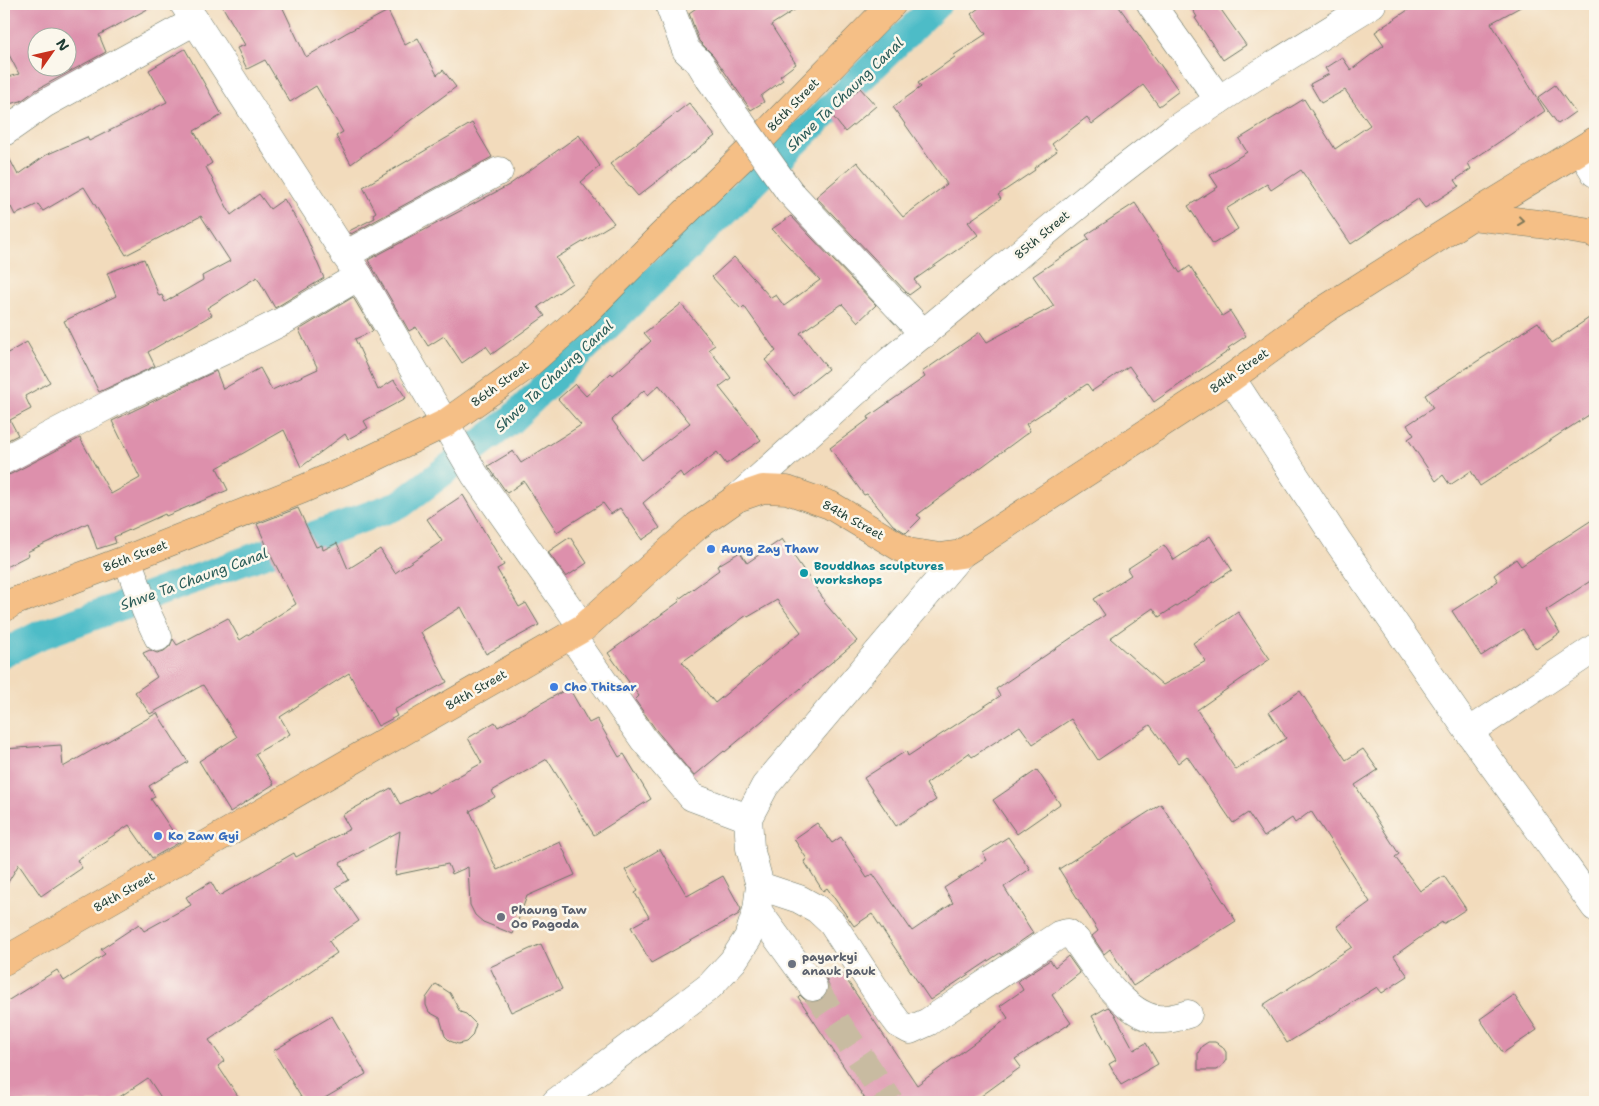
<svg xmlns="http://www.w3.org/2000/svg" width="1599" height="1106" viewBox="0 0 1599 1106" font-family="'Shantell Sans',sans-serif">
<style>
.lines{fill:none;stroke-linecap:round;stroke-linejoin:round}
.canal{stroke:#4ebcc7;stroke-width:29}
.building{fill:#dd90ac;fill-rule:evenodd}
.minor-tunnel{stroke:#c8bba1;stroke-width:28;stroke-dasharray:28 14;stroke-linecap:butt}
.minor-casing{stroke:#697464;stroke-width:29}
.major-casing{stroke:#697464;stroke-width:29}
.minor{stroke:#fff;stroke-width:28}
.major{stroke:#f5bf86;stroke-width:28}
.minor-bridge-casing{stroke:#697464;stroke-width:29;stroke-linecap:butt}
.minor-bridge{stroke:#fff;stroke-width:28}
.oneway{stroke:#7f7859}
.shop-dot{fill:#3f7fe0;stroke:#fbf7ec;stroke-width:2}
.culture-dot{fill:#0f9aa8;stroke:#fbf7ec;stroke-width:2}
.worship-dot{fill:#6b7280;stroke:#fbf7ec;stroke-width:2}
.labels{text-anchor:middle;stroke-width:5;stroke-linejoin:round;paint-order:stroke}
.street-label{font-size:12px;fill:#1f3d34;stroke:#fbf7ec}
.shop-label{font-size:12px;font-weight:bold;fill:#366cbe;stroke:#fbf7ec;text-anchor:start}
.culture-label{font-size:12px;font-weight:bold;fill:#0d838f;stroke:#fbf7ec;text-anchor:start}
.worship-label{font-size:12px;font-weight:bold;fill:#5b616d;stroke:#fbf7ec;text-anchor:start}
.water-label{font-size:14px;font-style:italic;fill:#2b5d59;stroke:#fbf7ec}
</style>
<rect width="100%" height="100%" fill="#fbf7ec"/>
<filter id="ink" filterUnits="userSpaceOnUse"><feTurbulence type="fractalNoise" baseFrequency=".02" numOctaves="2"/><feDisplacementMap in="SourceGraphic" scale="10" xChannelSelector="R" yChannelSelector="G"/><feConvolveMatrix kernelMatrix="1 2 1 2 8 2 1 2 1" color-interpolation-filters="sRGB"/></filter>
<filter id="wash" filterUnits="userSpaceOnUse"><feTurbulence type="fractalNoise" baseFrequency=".0096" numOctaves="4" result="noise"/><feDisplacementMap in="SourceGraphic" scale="20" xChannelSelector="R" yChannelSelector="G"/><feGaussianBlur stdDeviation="1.12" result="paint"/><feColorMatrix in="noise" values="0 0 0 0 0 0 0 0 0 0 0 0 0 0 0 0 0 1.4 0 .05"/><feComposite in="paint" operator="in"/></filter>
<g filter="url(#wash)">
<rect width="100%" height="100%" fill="#f2dbbc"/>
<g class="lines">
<!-- canal -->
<polyline class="canal" points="4,653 38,636 401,504 511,420 937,4"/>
</g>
<g id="blocks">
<!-- building -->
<g class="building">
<path d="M4,4H157L99,35L106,52L36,90L21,101L9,104L4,88V78L19,74L4,45ZM38,38H68V68H38Z"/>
<polygon points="221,4 281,4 306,57 346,33 388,11 405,45 418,38 437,75 443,70 456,87 351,164 336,136 343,132 316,86 290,102 265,60 247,69 237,48 245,45"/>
<polygon points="702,4 804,4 771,25 796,64 780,76 783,80 761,96 764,102 751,110 713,55 699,41 689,13"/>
<polygon points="984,4 1117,4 1179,91 1159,106 1143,85 1092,124 1087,117 1052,144 1057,151 1034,168 1035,170 998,195 1001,199 968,222 978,235 914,280 920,287 909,295 816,197 857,162 903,217 947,184 893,107 921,87 918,83 955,57 954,55 986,34 971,14"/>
<polygon points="1189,4 1217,4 1246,45 1223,60 1195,18 1197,17"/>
<polygon points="1417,4 1526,4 1491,23 1545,111 1468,163 1471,169 1455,180 1459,186 1425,208 1418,199 1351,244 1301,170 1271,190 1267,184 1226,209 1238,229 1213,244 1188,206 1218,187 1210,175 1247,152 1239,139 1304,99 1335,149 1370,125 1345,90 1321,103 1310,84 1329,74 1325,68 1342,57 1351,70 1384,45 1375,32"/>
<polygon points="185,49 222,115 194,131 212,163 206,167 231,215 259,194 270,209 284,199 304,232 324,278 275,308 257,277 207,308 212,315 148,352 155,366 99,392 64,321 116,296 107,273 144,259 159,296 162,295 165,302 203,280 202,276 230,261 201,216 126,255 84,187 43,211 38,204 15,215 11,207 4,211 4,148 18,175 46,155 87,137 89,141 167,102 149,70"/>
<polygon points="1555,85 1575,112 1558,124 1538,97"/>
<polygon points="860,88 876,106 845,132 831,114"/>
<polygon points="689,103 715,136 638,196 610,164"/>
<polygon points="472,123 492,157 351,234 349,231 375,218 373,214 376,212 363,187"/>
<polygon points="579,135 600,166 581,182 614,223 556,258 572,283 538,307 545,316 492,354 486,346 462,363 444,336 428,346 416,327 409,331 368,260 509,185"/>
<polygon points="1135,203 1180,273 1190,266 1222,316 1230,311 1246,336 1228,348 1230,350 1154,402 1129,366 1092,391 1087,384 1026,424 1030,431 917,515 921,518 906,533 893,525 867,494 864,495 830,448 869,419 868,417 925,377 922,372 980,332 987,342 1054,306 1033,276 1089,239 1086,235"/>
<polygon points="791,216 876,305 858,322 842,304 800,333 828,369 794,396 765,360 776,351 744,306 741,309 712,277 734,257 771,298 776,295 784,306 820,280 772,229"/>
<polygon points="353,297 373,331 355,339 378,390 394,380 406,398 364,421 368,428 348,439 345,434 301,467 284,430 217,468 228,490 166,516 165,514 114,537 116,543 97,549 88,523 27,552 29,555 4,568 4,476 11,474 80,438 111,494 140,478 112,421 216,371 223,389 260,368 272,390 318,369 299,330"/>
<path d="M681,304L715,345L709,349L731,378L719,387L761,440L726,464L717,452L684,478L680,472L643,503L660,528L642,540L620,508L611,514L603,503L557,532L524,481L507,493L488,466L513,451L521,463L581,425L558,399L575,384L586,396L611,373L613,375L651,341L644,333ZM659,385L690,423L642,460L612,420L644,390L648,395Z"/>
<polygon points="1595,314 1595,411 1480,486 1471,471 1450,485 1443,475 1436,481 1408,439 1414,435 1407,425 1433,408 1425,395 1538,322 1552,343"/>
<polygon points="27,342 50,382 25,396 31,409 10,420 18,435 4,442 4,355"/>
<polygon points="463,495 504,565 497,569 519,607 526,603 539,625 486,654 461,607 421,632 447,682 394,710 397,716 378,726 349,673 280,717 290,734 255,754 274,784 230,812 199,761 237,737 203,685 150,714 135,692 157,677 143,653 150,650 157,653 164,651 170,646 173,639 177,645 228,618 240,640 296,604 273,560 257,524 298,508 316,547 322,545 323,550 337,543 348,569 380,549 395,573 442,541 427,519"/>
<polygon points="1595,518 1595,578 1546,610 1560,633 1536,649 1523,629 1481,656 1452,611 1498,581 1494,575 1516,559 1521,566"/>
<polygon points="1210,536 1232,570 1159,617 1153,608 1110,638 1163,685 1206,661 1193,643 1238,612 1270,659 1197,710 1215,736 1214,737 1236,770 1286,738 1269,712 1300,691 1346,760 1363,749 1378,770 1355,785 1399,854 1395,857 1420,891 1444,876 1466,909 1443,924 1442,922 1394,956 1408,976 1382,993 1377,987 1287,1043 1263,1005 1352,947 1337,926 1370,902 1311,811 1295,823 1292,818 1264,837 1248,813 1233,823 1187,756 1178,763 1150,725 1098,760 1071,719 1033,744 1020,726 972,757 969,753 926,784 936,800 896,826 864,778 906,751 908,756 1000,696 996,689 1105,615 1094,599 1131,575 1127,569 1164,545 1174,560"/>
<polygon points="570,537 587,563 566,577 548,552"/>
<path d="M782,539L825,601L824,602L857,641L725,752L724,751L694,776L656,730L635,700L639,696L608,653L680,601L679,599L719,570L717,566L740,552L747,563ZM777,600L801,632L715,703L682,662L747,615L748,617Z"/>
<polygon points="569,688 589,723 597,719 619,757 624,754 651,799 594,835 547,759 492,791 495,797 470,811 497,870 560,842 575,875 527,896 513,934 483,922 475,915 470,905 468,867 452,874 448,864 395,875 400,831 340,863 349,880 336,887 359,921 329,941 337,953 209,1040 224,1061 218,1066 242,1102 164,1102 148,1078 112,1102 4,1102 4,1003 57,970 64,981 105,954 101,949 139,924 144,931 191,905 186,897 211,882 219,896 294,853 296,857 350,829 342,815 391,788 400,804 427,791 428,793 482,763 468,738 495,722 498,727"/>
<polygon points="157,713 188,762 149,786 155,797 151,799 180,842 152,858 129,825 77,860 82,868 41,896 19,864 4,889 4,749 61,745 63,767"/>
<polygon points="1037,770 1060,804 1017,834 993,800"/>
<polygon points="1161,804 1236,921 1133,986 1110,949 1104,954 1092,936 1098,931 1059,869"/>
<polygon points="817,823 832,843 841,837 867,878 873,874 912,931 953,903 944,888 987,860 983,853 1008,837 1030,869 1004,887 1033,933 1001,955 1000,953 930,1000 872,914 854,926 827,888 823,891 804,861 807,859 794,839"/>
<polygon points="660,849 687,896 723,876 741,909 739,914 651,963 631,927 649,917 635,893 638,891 625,870"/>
<polygon points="541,944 562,989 511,1012 490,967"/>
<polygon points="1068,956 1080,973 1052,995 1071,1023 1015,1059 1021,1067 973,1102 867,1102 798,997 800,995 806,1001 814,1003 822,1000 827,993 829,986 826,979 840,970 917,1085 1008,1018 1000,1006 1023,990 1018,981 1050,960 1055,967"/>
<polygon points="436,984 450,993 460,1012 466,1014 476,1024 472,1036 466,1042 458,1044 450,1041 445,1036 440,1018 429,1012 426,1005 426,998"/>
<polygon points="1514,995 1537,1030 1503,1053 1480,1019"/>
<polygon points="1108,1007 1114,1013 1134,1050 1146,1043 1158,1064 1121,1085 1109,1064 1116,1060 1092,1016"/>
<polygon points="332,1016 366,1074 318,1102 304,1102 273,1051"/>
<polygon points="1208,1042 1215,1042 1222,1046 1226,1052 1226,1060 1222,1066 1216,1070 1198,1070 1198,1053 1202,1046"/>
</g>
</g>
</g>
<g filter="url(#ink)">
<use href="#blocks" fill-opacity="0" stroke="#697464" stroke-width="1"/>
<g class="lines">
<!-- minor-tunnel -->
<polyline class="minor-tunnel" points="813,987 890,1102"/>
<defs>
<g id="minor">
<polyline points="184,4 359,276 475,475 583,628"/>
<polyline points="669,4 686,50 700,63 709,78"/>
<polyline points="1151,4 1219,100"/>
<polyline points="4,132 44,104 195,21"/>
<polyline points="1581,150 1595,173"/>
<polyline points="789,191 924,334"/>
<polyline points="345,255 499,171"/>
<polyline points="1231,378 1337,540 1469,732 1595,907"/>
<polyline points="4,460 114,402 227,349 283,321 359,276"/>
<polyline points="737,498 891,360 1109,180 1174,130 1237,88 1372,4"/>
<polyline points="127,559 146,611 158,637"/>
<polyline points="571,635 644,740 692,797 748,818"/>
<polyline points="1469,732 1595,648"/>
<path d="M760,886L799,899L817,909L832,923L890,1012L899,1024L910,1030L928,1022L1059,935L1068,933L1076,940C1094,966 1123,1014 1157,1019C1167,1020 1179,1017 1188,1014"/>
<polyline points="757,910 813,987"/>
<polyline points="556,1102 710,986 733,961 748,938 757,910 760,886 750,848 748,818 765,786 961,554"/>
</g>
<g id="major">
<polyline points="1472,216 1547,225 1590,232 1595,234"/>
<polyline points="4,608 13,602 127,559 303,489 367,461 446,423 525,367 576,322 661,236 751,149 892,4"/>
<polyline points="4,961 583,628 697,526 737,498 763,489 787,490 830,505 908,552 940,557 961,554 1231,378 1324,310 1472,216 1595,141"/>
</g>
</defs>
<!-- minor casing -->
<use href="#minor" class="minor-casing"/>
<!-- major casing -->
<use href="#major" class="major-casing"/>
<!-- minor -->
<use href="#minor" class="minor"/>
<!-- major -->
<use href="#major" class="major"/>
<defs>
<polyline id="minor-bridge" points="709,78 789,191"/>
</defs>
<!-- minor-bridge casing -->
<use href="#minor-bridge" class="minor-bridge-casing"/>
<!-- minor-bridge -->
<use href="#minor-bridge" class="minor-bridge"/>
</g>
<!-- one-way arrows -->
<defs><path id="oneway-chevron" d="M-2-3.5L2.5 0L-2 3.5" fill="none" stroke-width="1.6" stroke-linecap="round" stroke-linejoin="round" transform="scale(1.25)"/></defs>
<use class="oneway" href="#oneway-chevron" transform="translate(1521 221) rotate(7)"/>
</g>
<!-- markers -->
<g class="shop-dot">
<circle cx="711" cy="549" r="5"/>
<circle cx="554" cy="687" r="5"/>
<circle cx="158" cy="836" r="5"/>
</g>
<circle class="culture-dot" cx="804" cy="573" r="5"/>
<g class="worship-dot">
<circle cx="501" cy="917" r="5"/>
<circle cx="792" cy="964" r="5"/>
</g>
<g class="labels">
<!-- street labels -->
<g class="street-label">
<text transform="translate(793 105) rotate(-46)" y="4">86th Street</text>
<text transform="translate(1042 235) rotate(-40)" y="4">85th Street</text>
<text transform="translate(1239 371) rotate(-35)" y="4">84th Street</text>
<text transform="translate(500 384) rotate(-36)" y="4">86th Street</text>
<text transform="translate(853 520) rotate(29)" y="4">84th Street</text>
<text transform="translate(135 556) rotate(-21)" y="4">86th Street</text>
<text transform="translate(476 690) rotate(-30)" y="4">84th Street</text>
<text transform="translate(124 892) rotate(-30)" y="4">84th Street</text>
</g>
<!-- shop labels -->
<g class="shop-label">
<text x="721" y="553">Aung Zay Thaw</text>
<text x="564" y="691">Cho Thitsar</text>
<text x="168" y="840">Ko Zaw Gyi</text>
</g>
<!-- culture labels -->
<g class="culture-label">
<text x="814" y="570">Bouddhas sculptures<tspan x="814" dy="14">workshops</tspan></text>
</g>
<!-- worship labels -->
<g class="worship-label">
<text x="511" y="914">Phaung Taw<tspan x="511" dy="14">Oo Pagoda</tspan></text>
<text x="802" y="961">payarkyi<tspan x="802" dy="14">anauk pauk</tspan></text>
</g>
<!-- water labels -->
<g class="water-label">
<text transform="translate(845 94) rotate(-44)" y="5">Shwe Ta Chaung Canal</text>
<text transform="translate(554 376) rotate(-43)" y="5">Shwe Ta Chaung Canal</text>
<text transform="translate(194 579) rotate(-20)" y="5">Shwe Ta Chaung Canal</text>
</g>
</g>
<!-- margin -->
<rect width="1599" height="1106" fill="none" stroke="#fbf7ec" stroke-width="20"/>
<!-- north arrow -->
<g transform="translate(52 52) rotate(56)"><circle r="24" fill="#fbf7ec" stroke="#a3ada2"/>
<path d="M0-4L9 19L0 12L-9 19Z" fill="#c8321e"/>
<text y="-8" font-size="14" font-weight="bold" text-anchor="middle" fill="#1f3d34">N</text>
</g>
</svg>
